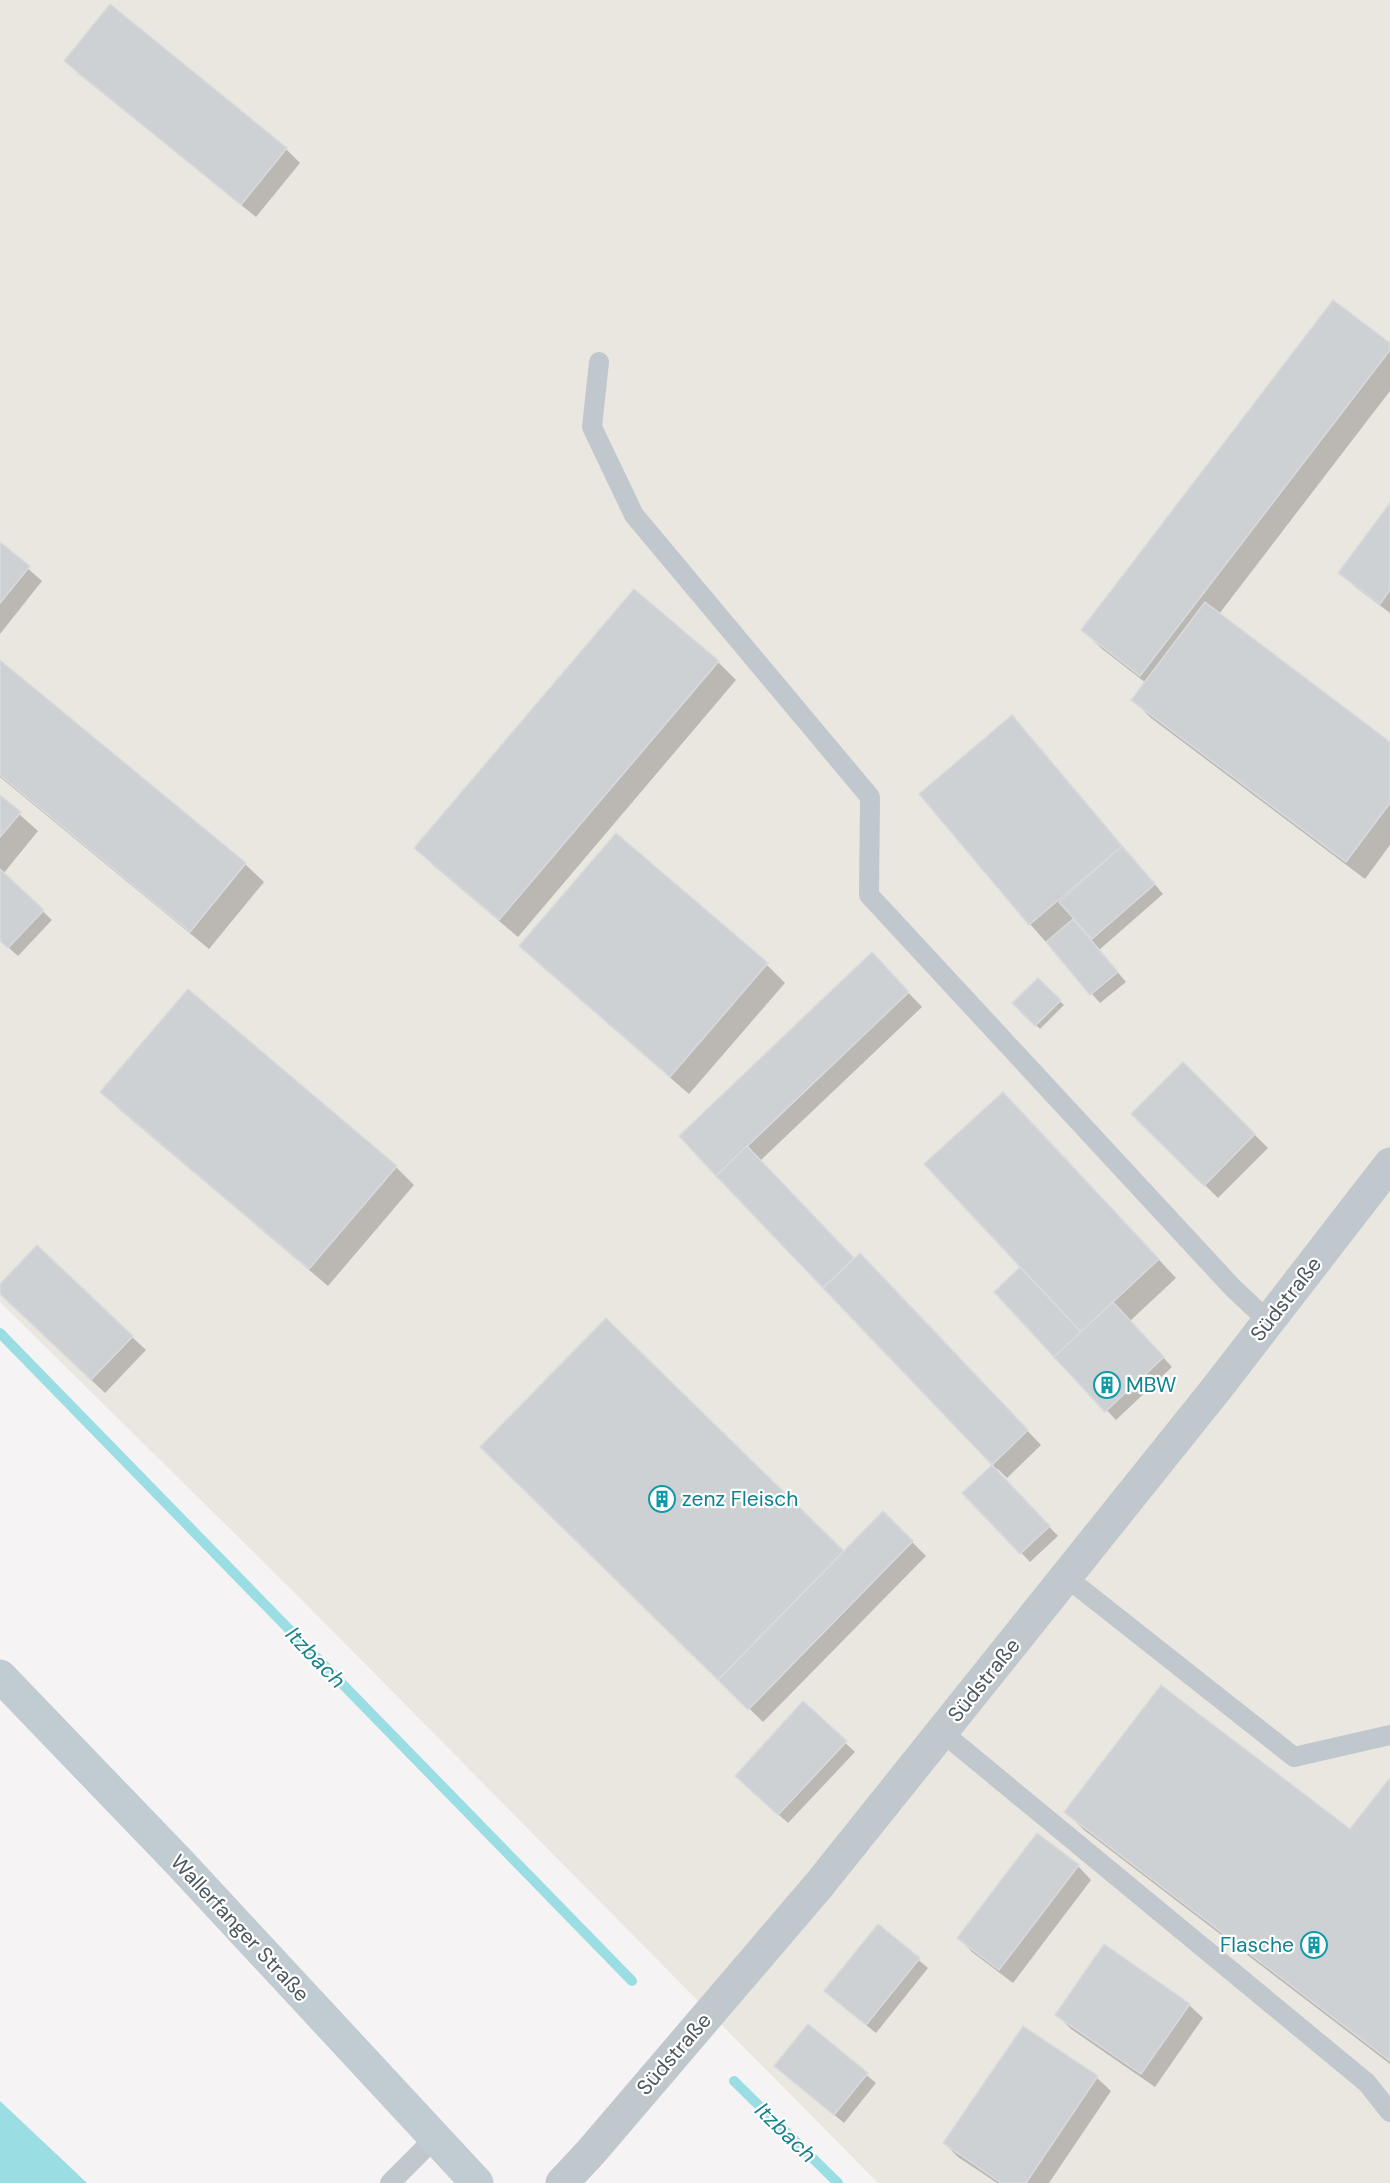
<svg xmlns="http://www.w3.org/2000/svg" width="1390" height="2183" viewBox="0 0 1390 2183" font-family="'DM Sans',sans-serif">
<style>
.commercial{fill:#eae7e1}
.water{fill:#9adee4}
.shadow{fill:#0003}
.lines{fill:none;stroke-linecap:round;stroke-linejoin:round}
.stream{stroke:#9adee4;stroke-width:10}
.building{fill:#cdd1d4;stroke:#d8dadd;stroke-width:1.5}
.lane{stroke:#c0c8cd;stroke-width:20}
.street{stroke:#c0c8cd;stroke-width:33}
.secondary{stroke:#c1cbd2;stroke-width:33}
.labels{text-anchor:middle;stroke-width:4.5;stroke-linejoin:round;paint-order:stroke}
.street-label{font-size:21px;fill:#4c585e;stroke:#fff}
.culture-label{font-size:21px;fill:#0d838f;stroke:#fff;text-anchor:start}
.water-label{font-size:22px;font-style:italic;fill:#1b828b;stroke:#fff}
</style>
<rect width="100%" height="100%" fill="#f5f3f3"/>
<!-- commercial -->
<polygon class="commercial" points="0,0 1390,0 1390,2183 878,2183 300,1598 0,1302"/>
<!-- water -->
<polygon class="water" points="0,2101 87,2183 0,2183"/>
<!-- shadow -->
<g class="shadow">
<polygon points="110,6 286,149 300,163 256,217 80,75 66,61"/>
<polygon points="1390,345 1390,391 1219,614 1390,744 1390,845 1365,879 1151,718 1133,700 1146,683 1101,648 1083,630"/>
<polygon points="1390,505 1390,613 1354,586 1340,572"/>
<polygon points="0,544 42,581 0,634"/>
<polygon points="0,662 245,864 264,882 209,949 0,777"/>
<polygon points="718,662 736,680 518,937 434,866 416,848"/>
<polygon points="1012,717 1030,736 1163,894 1099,950 1126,982 1100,1003 1030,924"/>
<polygon points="0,797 38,831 3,874 52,920 18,956 0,940"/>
<polygon points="616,835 767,965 785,983 689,1094 539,964 521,946"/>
<polygon points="885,968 922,1007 760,1161 854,1260 873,1269 1041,1445 1007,1478 998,1469 996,1471 1058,1536 1030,1562 964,1493 994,1465 681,1136"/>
<polygon points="1038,980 1064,1005 1040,1029 1014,1003"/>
<polygon points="1183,1064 1268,1148 1218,1198 1133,1114"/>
<polygon points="102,1092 396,1167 414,1185 328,1286 120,1110"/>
<polygon points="1021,1112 1176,1278 1130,1321 1172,1367 1116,1420 996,1292 1027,1273"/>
<polygon points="0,1286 132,1337 146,1350 105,1393 0,1293"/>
<polygon points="482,1447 844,1553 883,1513 926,1556 763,1722"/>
<polygon points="803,1703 855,1752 788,1823 746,1785"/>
<polygon points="1390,1782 1390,2064 1084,1830 1066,1812 1351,1831"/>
<polygon points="1078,1866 1091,1880 1013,1983 972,1952 959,1938"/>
<polygon points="878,1926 928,1968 876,2033 835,2000"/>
<polygon points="1189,2005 1203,2018 1155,2087 1071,2029 1057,2015"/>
<polygon points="808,2026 876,2083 844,2123 776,2066"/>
<polygon points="1097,2078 1111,2091 1049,2183 997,2183 958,2157 944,2143"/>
</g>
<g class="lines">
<!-- stream -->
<g class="stream">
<polyline points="0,1333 632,1981"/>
<polyline points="734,2081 838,2183"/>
</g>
</g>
<!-- building -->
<g class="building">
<polygon points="110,4 287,148 241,205 64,61"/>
<polygon points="1333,300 1390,343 1390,350 1140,676 1081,630"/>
<polygon points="1390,503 1390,590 1380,604 1338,573"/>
<polygon points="0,542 30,566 0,603"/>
<polygon points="634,589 719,661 499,920 414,848"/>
<polygon points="1205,602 1390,742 1390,803 1346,862 1131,700"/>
<polygon points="0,660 246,863 190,932 0,775"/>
<polygon points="1012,715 1122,846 1029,925 919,794"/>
<polygon points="0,795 21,812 0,837"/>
<polygon points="616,833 768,963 670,1077 519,946"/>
<polygon points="1122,846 1155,884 1092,939 1059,902"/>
<polygon points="0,869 44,910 8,948 0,941"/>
<polygon points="1073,919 1118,972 1090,995 1046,942"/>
<polygon points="872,952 909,992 716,1176 679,1136"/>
<polygon points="1038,978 1061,1000 1035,1026 1012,1003"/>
<polygon points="188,989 397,1166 309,1269 100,1092"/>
<polygon points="1183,1062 1255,1134 1204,1186 1131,1114"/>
<polygon points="1003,1092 1159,1259 1081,1332 924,1164"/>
<polygon points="747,1146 854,1258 823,1288 716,1176"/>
<polygon points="37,1245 133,1336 91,1380 0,1294 0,1284"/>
<polygon points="860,1253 1028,1430 992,1465 823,1288"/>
<polygon points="1020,1267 1081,1332 1054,1357 994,1292"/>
<polygon points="1113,1302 1164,1357 1105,1412 1054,1357"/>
<polygon points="606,1318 844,1551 718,1680 480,1447"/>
<polygon points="992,1465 1050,1526 1020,1554 962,1493"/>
<polygon points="883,1511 913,1541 748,1710 718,1680"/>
<polygon points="1161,1685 1350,1829 1389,1779 1390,1780 1390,2061 1064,1812"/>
<polygon points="803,1701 847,1741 778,1815 735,1776"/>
<polygon points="1037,1833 1079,1865 999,1970 957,1938"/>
<polygon points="878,1924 920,1958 866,2025 824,1991"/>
<polygon points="1104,1944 1190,2004 1141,2074 1055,2015"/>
<polygon points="808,2024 868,2073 834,2115 774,2066"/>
<polygon points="1023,2026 1098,2076 1026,2183 1001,2183 943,2143"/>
</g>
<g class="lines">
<!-- lane -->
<g class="lane">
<polyline points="599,362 592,427 634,515 870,797 869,895 1233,1288 1269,1322"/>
<polyline points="1066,1577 1294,1757 1390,1735"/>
<polyline points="942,1732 1367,2083 1390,2112"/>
<polyline points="390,2183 435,2138"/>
</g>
<!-- street -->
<polyline class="street" points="562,2183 591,2152 819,1885 1217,1388 1390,1164"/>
<!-- secondary -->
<polyline class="secondary" points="0,1676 180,1863 477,2183"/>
</g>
<!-- icons -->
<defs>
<symbol id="building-ring" viewBox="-11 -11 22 22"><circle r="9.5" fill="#fff" stroke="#0f9aa8" stroke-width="1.5"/><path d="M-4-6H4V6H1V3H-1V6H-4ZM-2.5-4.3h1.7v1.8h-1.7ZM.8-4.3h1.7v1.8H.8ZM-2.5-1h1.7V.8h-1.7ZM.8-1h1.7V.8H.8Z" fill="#0f9aa8"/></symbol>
</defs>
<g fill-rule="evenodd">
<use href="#building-ring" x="1092" y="1370" width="30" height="30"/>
<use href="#building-ring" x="647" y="1484" width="30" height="30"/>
<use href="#building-ring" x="1299" y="1930" width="30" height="30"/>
</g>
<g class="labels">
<!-- street labels -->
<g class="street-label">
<text transform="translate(1286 1299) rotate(-52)" y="7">Südstraße</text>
<text transform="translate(984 1680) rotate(-51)" y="7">Südstraße</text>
<text transform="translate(240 1928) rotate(47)" y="7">Wallerfanger Straße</text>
<text transform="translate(674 2054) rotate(-49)" y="7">Südstraße</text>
</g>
<!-- culture labels -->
<g class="culture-label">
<text x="1126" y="1392">MBW</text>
<text x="682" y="1506">zenz Fleisch</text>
<text x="1294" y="1952" text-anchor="end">Flasche</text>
</g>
<!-- water labels -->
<g class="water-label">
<text transform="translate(316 1657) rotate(46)" y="8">Itzbach</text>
<text transform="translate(786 2132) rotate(44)" y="8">Itzbach</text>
</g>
</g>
</svg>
